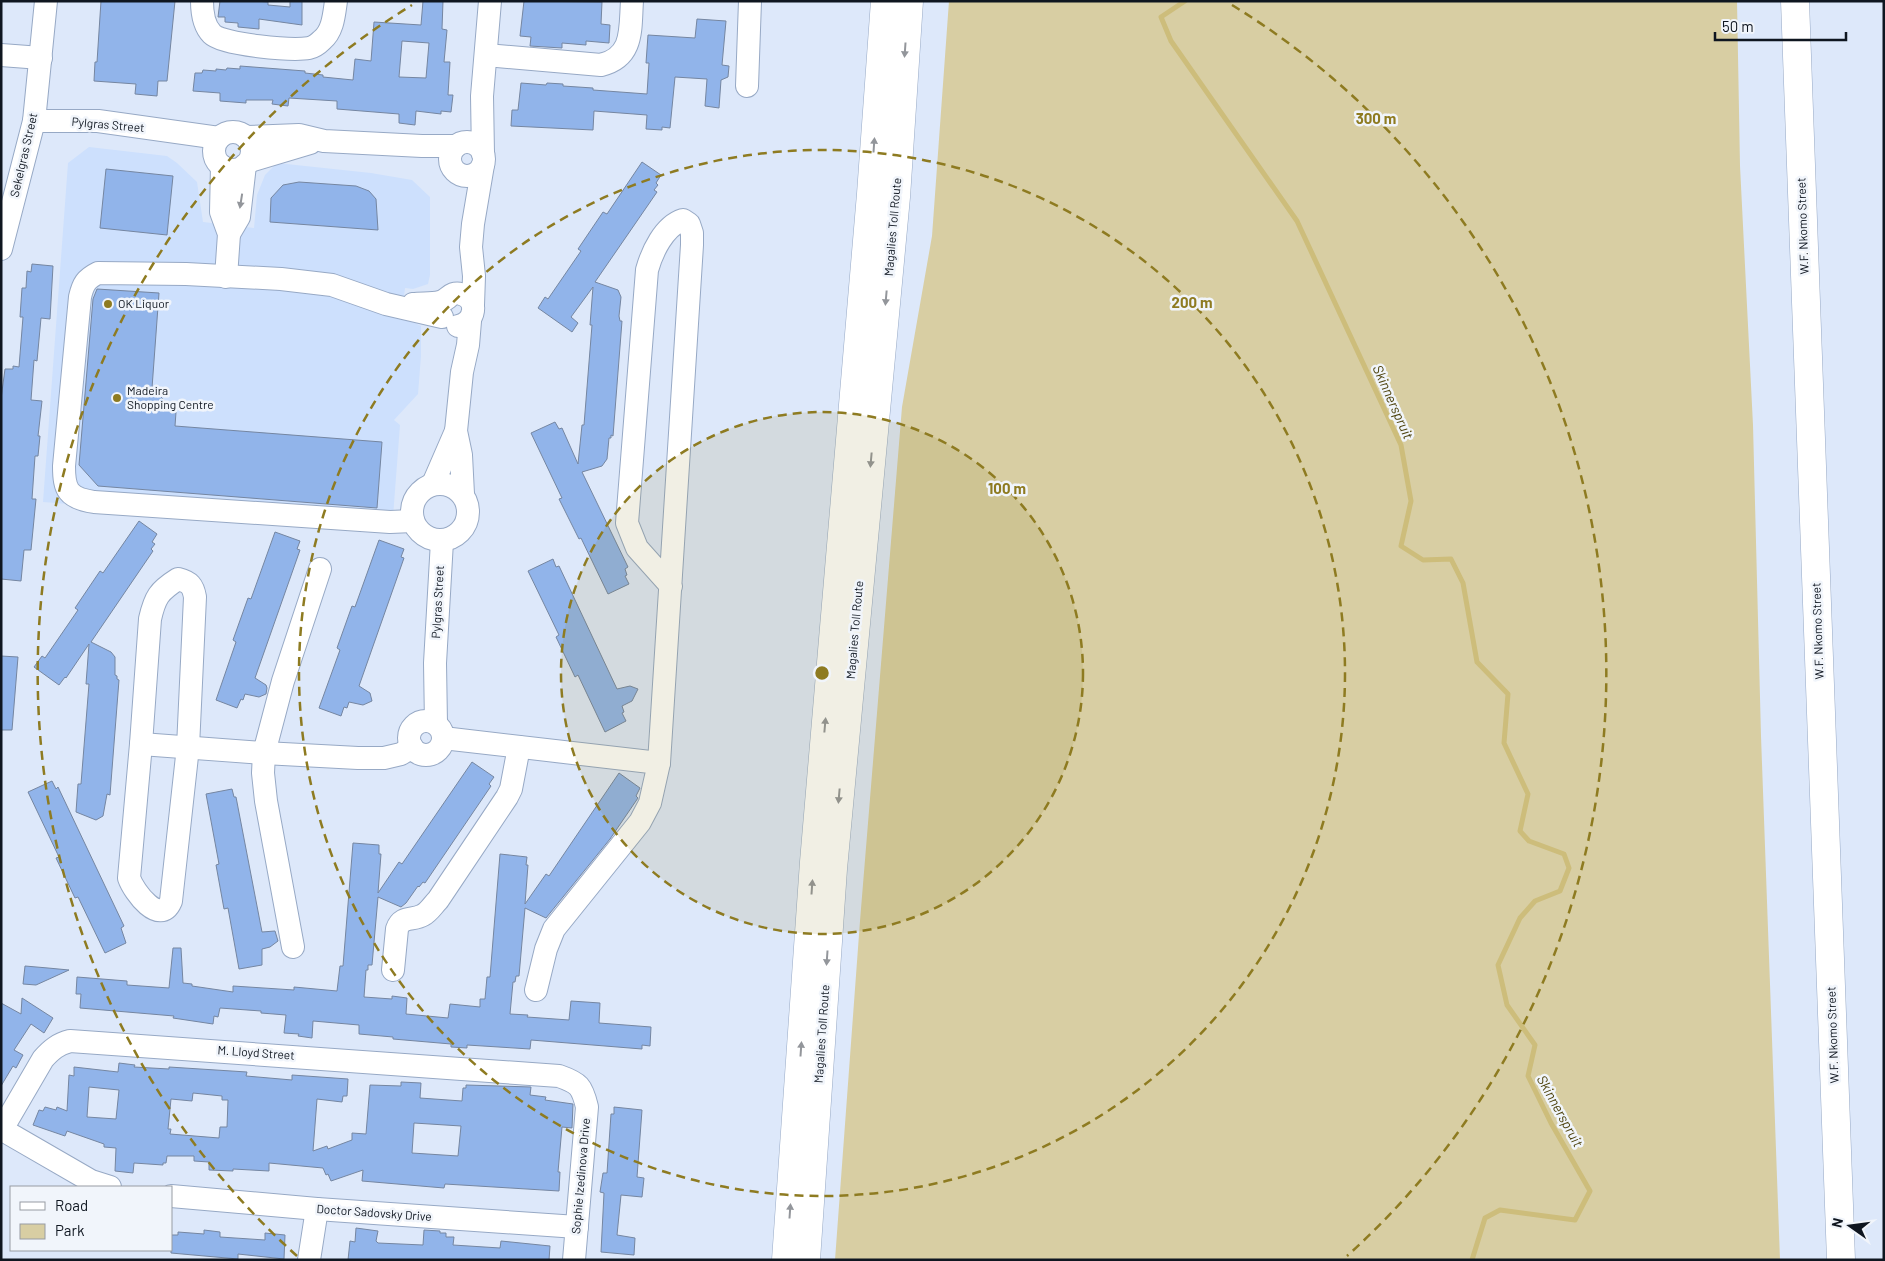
<svg xmlns="http://www.w3.org/2000/svg" width="1885" height="1261" viewBox="0 0 1885 1261" font-family="Barlow,sans-serif">
<style>
.built{fill:#cde0fd}
.green{fill:#d8cea3}
.lines{fill:none;stroke-linecap:round;stroke-linejoin:round}
.stream{stroke:#cdbd7b;stroke-width:5}
.building{fill:#91b4ea;stroke:#7586a1;fill-rule:evenodd}
.minor-casing{stroke:#97a9c5;stroke-width:24}
.major-casing{stroke:#97a9c5;stroke-width:29}
.highway-casing{stroke:#97a9c5;stroke-width:29}
.minor{stroke:#fff;stroke-width:22}
.major{stroke:#fff;stroke-width:28}
.highway{stroke:#fff;stroke-width:28}
.oneway{fill:#93969b}
.ring{fill:none;stroke:#8e7b21;stroke-width:2.5;stroke-dasharray:9 6}
.poi-dot{fill:#8e7b21;stroke:#f1f5fb;stroke-width:2}
.labels{text-anchor:middle;stroke-width:5;stroke-linejoin:round;paint-order:stroke}
.street-label{font-size:12px;fill:#0f1620;stroke:#f1f5fb}
.poi-label{font-size:12px;fill:#0f1620;stroke:#f1f5fb;text-anchor:start}
.water-label{font-size:14px;font-style:italic;fill:#4d420c;stroke:#f1f5fb}
.centre{fill:#8e7b21;stroke:#f1f5fb;stroke-width:2.5}
.ring-label{font-size:15px;text-anchor:middle;font-weight:bold;fill:#8e7b21;stroke:#f1f5fb;stroke-width:5;stroke-linejoin:round;paint-order:stroke}
</style>
<rect width="100%" height="100%" fill="#dde8fa"/>
<!-- built -->
<polygon class="built" points="89,147 167,156 177,163 197,182 203,222 254,228 257,195 265,175 277,163 371,173 412,180 430,197 430,275 428,284 413,289 405,288 404,297 403,317 421,326 421,356 418,394 394,420 400,425 392,530 43,502 68,163"/>
<!-- green -->
<polygon class="green" points="949,1 1737,1 1740,166 1753,425 1761,736 1780,1260 835,1260 860,921 902,407 932,236"/>
<g class="lines">
<!-- stream -->
<polyline class="stream" points="1185,1 1161,17 1171,41 1297,221 1401,445 1411,501 1401,546 1423,560 1451,559 1463,583 1477,662 1508,694 1504,743 1528,794 1520,831 1529,841 1564,854 1569,868 1560,891 1535,901 1520,918 1498,965 1507,1005 1535,1045 1528,1076 1551,1123 1590,1191 1575,1220 1500,1210 1485,1218 1472,1260"/>
</g>
<!-- building -->
<g class="building">
<polygon points="101,1 175,1 167,81 158,81 157,96 135,94 136,84 94,81 95,62 97,62"/>
<polygon points="220,1 256,1 268,2 268,5 290,7 290,1 302,1 302,25 259,19 259,29 238,27 238,23 225,22 225,17 218,17"/>
<path d="M423,1H443L442,29L447,30L444,62H450L448,95H453L451,112L441,111V114L416,111L415,125L399,123V114L337,109V101L289,98L288,106L272,104L273,100H246V103L220,101V93L193,91L195,73H202L203,70L216,71V69L226,70L227,68L240,69V66L305,71V73L323,75V77L353,80L355,59L371,61L374,22L421,25ZM402,41L429,43L426,78L399,77Z"/>
<polygon points="524,1 602,2 601,24 610,25 609,43 586,41 586,45 562,43 562,48 530,46 531,37 520,36"/>
<polygon points="697,19 726,21 722,65 729,66 728,77 721,80 719,108 705,106 707,79 675,77 670,128 662,127 662,130 646,129 647,115 594,111 593,130 511,126 512,110 518,110 521,83 546,85 547,83 563,84 563,86 593,88 593,90 647,94 649,63 646,63 648,35 695,38"/>
<polygon points="642,162 661,175 656,183 658,185 654,190 657,192 595,282 618,290 621,297 619,316 620,321 622,321 613,436 611,435 611,438 609,438 607,459 602,466 582,472 628,567 625,569 627,575 625,576 629,584 608,594 581,538 579,539 559,499 562,498 531,433 555,422 559,429 562,428 578,464 582,425 584,425 592,325 590,325 593,287 571,317 578,323 572,332 538,308 545,297 548,299 581,251 578,249 603,212 607,214"/>
<polygon points="106,169 173,176 167,235 100,228"/>
<polygon points="299,182 356,186 369,191 376,199 378,230 270,222 271,198 283,185"/>
<polygon points="32,264 53,266 50,319 41,318 37,361 34,360 31,400 42,401 38,436 40,436 38,456 35,456 32,499 36,499 31,550 24,550 21,581 1,579 1,399 5,369 13,369 13,366 19,367 23,317 20,317 22,288 26,288 27,271 31,272"/>
<polygon points="97,289 159,293 152,388 176,412 175,426 382,442 377,508 98,486 79,465 93,299"/>
<polygon points="139,521 157,534 152,542 155,544 151,549 153,551 91,642 111,652 115,657 115,675 117,676 117,679 119,680 110,795 107,794 103,816 96,820 76,812 78,784 81,784 89,684 86,684 89,644 66,678 65,677 59,685 34,667 42,656 45,658 78,610 75,608 100,571 103,573"/>
<polygon points="275,532 300,541 297,549 300,550 255,678 266,685 267,688 266,694 259,697 245,694 243,700 241,699 237,708 216,700 236,642 233,640 248,598 251,599"/>
<polygon points="379,540 404,549 401,557 404,558 359,686 370,693 372,701 363,705 349,702 347,708 344,707 341,716 319,708 340,650 337,648 352,606 355,607"/>
<polygon points="553,559 556,567 559,566 617,689 630,686 638,689 632,701 622,706 624,712 622,713 626,721 605,732 578,675 575,677 556,637 559,635 528,571"/>
<polygon points="1,656 18,657 12,730 1,730"/>
<polygon points="472,762 494,777 489,784 491,786 425,883 423,882 419,887 418,886 406,903 401,907 378,897 372,965 368,965 368,970 366,970 364,997 392,999 392,996 407,998 406,1014 448,1018 450,1004 480,1007 480,999 485,999 487,977 490,977 500,854 527,857 526,865 528,865 525,904 546,874 549,876 619,773 640,788 636,796 638,798 610,839 546,918 525,908 519,976 516,976 515,982 513,982 510,1014 528,1015 527,1017 569,1020 571,1001 600,1003 599,1023 651,1027 650,1046 642,1045 642,1049 531,1040 530,1049 467,1045 467,1048 451,1047 451,1044 393,1039 393,1037 359,1034 359,1025 313,1021 312,1038 298,1036 299,1034 284,1033 286,1015 261,1013 261,1011 220,1008 218,1017 214,1016 213,1024 173,1018 174,1016 80,1008 81,994 76,994 77,977 127,981 127,985 169,988 173,948 181,948 183,983 192,984 192,986 233,992 233,986 294,990 294,987 337,991 340,966 343,966 353,843 379,845 379,854 381,854 378,893 399,862 402,864"/>
<polygon points="52,781 56,789 58,787 124,926 121,928 126,943 105,953 78,897 75,898 56,858 59,857 28,792"/>
<polygon points="232,789 234,797 236,797 262,932 275,931 278,941 270,947 262,949 262,965 239,969 228,908 224,909 216,865 219,864 206,794"/>
<polygon points="25,966 48,968 69,970 36,985 23,984"/>
<polygon points="22,998 53,1018 44,1033 31,1024 14,1050 23,1055 16,1068 13,1066 1,1086 1,1003 21,1014"/>
<path d="M119,1063L135,1065L134,1067L169,1069V1067L247,1072L246,1076L292,1080V1075L348,1079L347,1096H343L342,1102L317,1099L313,1151L327,1146L328,1149L352,1140V1133L366,1134L370,1085L401,1086V1082L421,1083L420,1098L462,1101L463,1088H466V1085L531,1087L530,1095L546,1097L545,1100L573,1104L572,1128L562,1127L558,1172H560L559,1191L445,1184L444,1188L362,1181L363,1170L331,1181L328,1174L326,1175L323,1168L269,1163V1171L233,1169V1171L209,1170V1162L194,1161V1156H167L166,1163H163V1165L134,1163L133,1173L115,1171L116,1148L104,1147V1144L67,1131L65,1136L33,1125L39,1110L43,1111L45,1107L56,1110L57,1107L67,1111L69,1075L74,1076V1067L118,1072ZM89,1087L119,1090L116,1119L87,1117ZM193,1093L222,1096V1100H228L227,1127H220L219,1138L170,1134L171,1129H168L171,1099L192,1101ZM414,1123L461,1126L458,1156L412,1153Z"/>
<polygon points="614,1107 642,1110 637,1177 644,1178 642,1197 621,1195 617,1235 635,1238 634,1255 601,1252 604,1193 600,1192 603,1173 607,1173 611,1114 614,1114"/>
<polygon points="356,1228 378,1231 376,1241 378,1243 423,1245 424,1230 440,1231 440,1233 446,1233 446,1237 454,1237 453,1245 500,1248 501,1241 550,1246 549,1260 348,1260 350,1241 355,1242"/>
<polygon points="204,1230 220,1232 220,1237 265,1240 265,1233 285,1235 284,1259 238,1254 238,1259 171,1253 171,1235 178,1235 178,1232 204,1234"/>
</g>
<g class="lines">
<defs>
<g id="minor">
<path d="M202,1C202,12 203,25 212,34C223,45 293,51 309,48C314,47 319,43 322,40C333,31 334,15 336,1"/>
<polyline points="1,55 41,58"/>
<path d="M486,55L601,65C634,57 630,29 632,1"/>
<polyline points="747,86 750,1"/>
<polyline points="34,121 98,121 219,138"/>
<circle cx="233" cy="151" r="19"/>
<polyline points="247,137 299,135 324,141 422,146 456,146"/>
<circle cx="467" cy="159" r="17"/>
<polyline points="483,154 482,96 490,1"/>
<polyline points="250,161 310,143"/>
<polyline points="222,166 221,212 229,234 226,277"/>
<polyline points="229,234 239,217 245,165"/>
<polyline points="1,249 34,121 46,1"/>
<path d="M413,304C422,303 432,304 440,302C448,300 451,291 461,294C480,299 475,323 458,326"/>
<polyline points="473,305 474,276 471,247 473,224 483,165"/>
<circle cx="440" cy="512" r="28"/>
<polyline points="433,484 456,431"/>
<polyline points="463,494 461,455 456,431 462,372 468,345 470,321"/>
<path d="M413,521L390,522L94,502C68,498 64,490 64,466L80,297C83,284 86,279 98,273L186,274L281,279L332,285L386,304L442,317"/>
<path d="M178,579C190,582 193,586 195,597L188,747L171,901C160,927 134,892 129,878L141,744L150,619C155,597 159,591 178,579Z"/>
<circle cx="426" cy="738" r="17"/>
<polyline points="436,724 435,663 442,541"/>
<polyline points="443,738 659,763"/>
<polyline points="141,744 264,753 358,758 384,758 401,754 412,747"/>
<polyline points="293,947 266,801 263,773 264,753 283,681 320,569"/>
<path d="M393,970L397,929C402,915 413,921 423,915C429,912 433,905 438,900L507,797L511,789L519,747"/>
<path d="M536,990L546,949L554,929L640,822L650,803L659,763L692,245V233L689,224L683,220C664,226 652,252 647,270L627,523L637,548L671,586"/>
<polyline points="1,1129 91,1181 110,1187"/>
<path d="M1,1131L43,1059C51,1050 58,1044 70,1041L559,1076C579,1083 582,1086 587,1107L574,1260"/>
<polyline points="171,1196 317,1209 577,1227"/>
<polyline points="309,1260 317,1209"/>
</g>
<polyline id="major" points="1795,1 1841,1260"/>
<g id="highway">
<polyline points="786,1260 814,862 871,194 885,1"/>
<polyline points="806,1260 833,869 896,197 909,1"/>
</g>
</defs>
<!-- minor casing -->
<use href="#minor" class="minor-casing"/>
<!-- major casing -->
<use href="#major" class="major-casing"/>
<!-- highway casing -->
<use href="#highway" class="highway-casing"/>
<!-- minor -->
<use href="#minor" class="minor"/>
<!-- major -->
<use href="#major" class="major"/>
<!-- highway -->
<use href="#highway" class="highway"/>
</g>
<!-- one-way arrows -->
<defs><path id="oneway-solid" d="M-6-.8H1V-3.2L6.5 0L1 3.2V.8H-6Z" transform="scale(1.25)"/></defs>
<g class="oneway">
<use href="#oneway-solid" transform="translate(905 50) rotate(94)"/>
<use href="#oneway-solid" transform="translate(874 145) rotate(-86)"/>
<use href="#oneway-solid" transform="translate(241 201) rotate(99)"/>
<use href="#oneway-solid" transform="translate(886 298) rotate(95)"/>
<use href="#oneway-solid" transform="translate(871 460) rotate(95)"/>
<use href="#oneway-solid" transform="translate(825 725) rotate(-85)"/>
<use href="#oneway-solid" transform="translate(839 796) rotate(95)"/>
<use href="#oneway-solid" transform="translate(812 887) rotate(-86)"/>
<use href="#oneway-solid" transform="translate(827 958) rotate(94)"/>
<use href="#oneway-solid" transform="translate(801 1049) rotate(-86)"/>
<use href="#oneway-solid" transform="translate(790 1211) rotate(-86)"/>
</g>
<!-- distance rings -->
<circle cx="822" cy="673" r="261" fill="#8e7b21" fill-opacity=".12"/>
<g class="ring">
<circle cx="822" cy="673" r="261"/>
<circle cx="822" cy="673" r="523"/>
<path d="M297 1256A784 784 0 0 1 412 5M1232 5A784 784 0 0 1 1347 1256"/>
</g>
<!-- markers -->
<g class="poi-dot">
<circle cx="108" cy="304" r="5"/>
<circle cx="117" cy="398" r="5"/>
</g>
<g class="labels">
<!-- street labels -->
<g class="street-label">
<text transform="translate(108 125) rotate(5)" y="4">Pylgras Street</text>
<text transform="translate(24 155) rotate(-77)" y="4">Sekelgras Street</text>
<text transform="translate(1803 226) rotate(-92)" y="4">W.F. Nkomo Street</text>
<text transform="translate(893 227) rotate(-85)" y="4">Magalies Toll Route</text>
<text transform="translate(438 602) rotate(-87)" y="4">Pylgras Street</text>
<text transform="translate(855 630) rotate(-85)" y="4">Magalies Toll Route</text>
<text transform="translate(1818 631) rotate(-92)" y="4">W.F. Nkomo Street</text>
<text transform="translate(822 1034) rotate(-86)" y="4">Magalies Toll Route</text>
<text transform="translate(1833 1035) rotate(-92)" y="4">W.F. Nkomo Street</text>
<text transform="translate(256 1053) rotate(4)" y="4">M. Lloyd Street</text>
<text transform="translate(581 1176) rotate(-85)" y="4">Sophie Izedinova Drive</text>
<text transform="translate(374 1213) rotate(4)" y="4">Doctor Sadovsky Drive</text>
</g>
<!-- poi labels -->
<g class="poi-label">
<text x="118" y="308">OK Liquor</text>
<text x="127" y="395">Madeira<tspan x="127" dy="14">Shopping Centre</tspan></text>
</g>
<!-- water labels -->
<g class="water-label">
<text transform="translate(1393 402) rotate(66)" y="5">Skinnerspruit</text>
<text transform="translate(1560 1111) rotate(61)" y="5">Skinnerspruit</text>
</g>
</g>
<circle cx="822" cy="673" r="8" class="centre"/>
<g class="ring-label">
<text x="1376" y="124">300 m</text>
<text x="1192" y="308">200 m</text>
<text x="1007" y="494">100 m</text>
</g>
<!-- border -->
<rect width="1885" height="1261" fill="none" stroke="#0f1620" stroke-width="5"/>
<!-- legend -->
<rect x="10" y="1186" width="162" height="65" fill="#f1f5fb" stroke="#979ca3"/>
<rect x="20" y="1202" width="25" height="8" fill="#ffffff" stroke="#979ca3"/>
<text x="55" y="1211" font-size="15" fill="#0f1620">Road</text>
<rect x="20" y="1224" width="25" height="15" fill="#d8cea3" stroke="#979ca3"/>
<text x="55" y="1236" font-size="15" fill="#0f1620">Park</text>
<!-- north arrow -->
<g transform="translate(1850 1226) rotate(284)" stroke="#f1f5fb" stroke-width="4" paint-order="stroke">
<path d="M0-4L9 19L0 12L-9 19Z" fill="#0f1620"/>
<text y="-8" font-size="14" font-weight="bold" text-anchor="middle" fill="#0f1620">N</text>
</g>
<!-- scale -->
<path d="M1715 32v8h131v-8" fill="none" stroke="#0f1620" stroke-width="2.5"/>
<text x="1722" y="32" font-size="15" fill="#0f1620" stroke="#f1f5fb" stroke-width="4" paint-order="stroke">50 m</text>
</svg>
